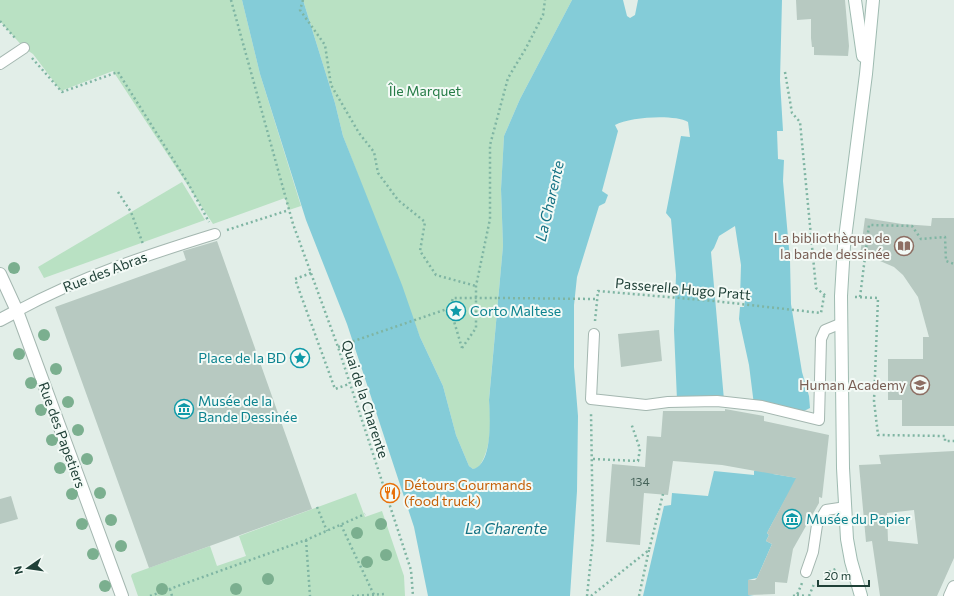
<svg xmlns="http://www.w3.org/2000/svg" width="954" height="596" viewBox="0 0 954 596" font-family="Commissioner,sans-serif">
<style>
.green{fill:#b9e1c3}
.water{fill:#84ccd8}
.building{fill:#b7c9c1;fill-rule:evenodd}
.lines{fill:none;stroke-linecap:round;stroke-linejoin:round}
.service-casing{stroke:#a4b7b0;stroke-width:12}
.minor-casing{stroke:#a4b7b0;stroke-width:14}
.tertiary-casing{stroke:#a4b7b0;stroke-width:14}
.secondary-casing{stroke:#9fbbb1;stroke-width:14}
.path{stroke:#7fb5a3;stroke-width:2.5;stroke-dasharray:2 3;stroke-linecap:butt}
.service{stroke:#fff;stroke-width:10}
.minor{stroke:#fff;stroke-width:12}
.tertiary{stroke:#fff;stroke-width:12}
.secondary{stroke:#fff;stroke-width:12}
.path-bridge{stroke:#7fb5a3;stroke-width:2.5;stroke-dasharray:2 3;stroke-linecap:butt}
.tree{fill:#7baf8f}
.labels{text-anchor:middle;stroke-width:4;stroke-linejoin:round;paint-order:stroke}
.number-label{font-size:12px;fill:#46635a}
.park-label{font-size:14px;fill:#267c47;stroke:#f3faf6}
.education-label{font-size:14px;fill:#785e54;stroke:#f3faf6;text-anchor:end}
.street-label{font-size:14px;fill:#204138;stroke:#f3faf6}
.culture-label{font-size:14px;fill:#0d838f;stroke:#f3faf6;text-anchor:start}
.food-label{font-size:14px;fill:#c56008;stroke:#f3faf6;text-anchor:start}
.water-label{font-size:15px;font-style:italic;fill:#137183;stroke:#f3faf6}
</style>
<rect width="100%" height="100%" fill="#e2eee8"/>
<!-- green -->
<g class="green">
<polygon points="0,0 242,0 260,74 301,206 289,210 285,198 213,224 113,71 61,91 33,54 24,48 0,21"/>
<path d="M303,0H572L520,99L504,136L501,189L503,246L489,399C491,422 492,449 478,468L473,469L469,466L456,435L443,386L420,337L343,136L335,103Z"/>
<polygon points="182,182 205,220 44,278 38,267"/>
<polygon points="356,493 365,517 382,511 404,576 405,596 138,596 131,576 132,574 210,546 217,566 246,556 239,536"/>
</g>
<!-- water -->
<g class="water">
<path d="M242,0H303L335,103L343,136L402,285L420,337L443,386L456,435L469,466L473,469C493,465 490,416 489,400L503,246L501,189L504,136L520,99L572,0H623L627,16L630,18L635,15L638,0H782L780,80L783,131H777L778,159L784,160L783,181L790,260L791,304L802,372L809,396L810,408L802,412L754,405L749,365L739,319L740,307H744L745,300L740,299L741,265L735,226L719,236L714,248L711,252L724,400H677L674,330L676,275L671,219L666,213L681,136L690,137L688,122C674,114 630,117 615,125L618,131L602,191L608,195L605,203L599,206L577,277L574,305V367L578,416L577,491L570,596H428L414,527L347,324L306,220L260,74Z"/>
<polygon points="777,453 773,474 798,478 795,501 786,498 767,533 769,535 766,541 772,544 757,578 748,580 748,595 754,596 643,596 664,506 671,505 672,493 708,496 714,471 754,475 754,471"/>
</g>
<!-- building -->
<g class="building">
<polygon points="796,0 845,0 849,46 848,56 814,55 814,47 812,47 811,38 811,19 797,20"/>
<polygon points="865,218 902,224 931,226 932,218 954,218 954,426 902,426 902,400 888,400 888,359 923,359 923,337 929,337 918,297 903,275 894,267 880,261 860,255"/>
<polygon points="217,241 312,509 149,568 55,307 186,260 183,251"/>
<polygon points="659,330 662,361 621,367 618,334"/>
<polygon points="725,409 764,416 764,421 829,435 822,498 819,497 819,503 793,549 787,583 775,582 775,594 748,595 748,580 755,580 757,578 772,544 766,541 769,535 767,533 796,478 722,465 673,461 668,495 644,493 640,545 606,542 612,464 645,467 647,436 661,437 663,411 725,411"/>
<path d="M954,451V558L937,596H880L872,541L866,542L859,465L881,464L879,455ZM914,510L918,544L888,541L887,513Z"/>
<polygon points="11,496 18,519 0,524 0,499"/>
</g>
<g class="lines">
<defs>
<g id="service">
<polyline points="0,64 24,48"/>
<path d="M17,311C80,277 147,255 215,234"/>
<polyline points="594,334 591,399 646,405 668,402 717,401 762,406 819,420 821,339 825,330 842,323"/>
<polyline points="806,572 813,552 817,525 826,510 846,507"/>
</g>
<g id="minor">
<polyline points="0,274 17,311 122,596"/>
<polyline points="0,320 17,311"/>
</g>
<polyline id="tertiary" points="950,596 954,587"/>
<g id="secondary">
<polyline points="855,0 863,56"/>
<polyline points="861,596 851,561 847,539 843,468 841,296 844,246 866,74 873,0"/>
</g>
</defs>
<!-- service casing -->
<use href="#service" class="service-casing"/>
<!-- minor casing -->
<use href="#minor" class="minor-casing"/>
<!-- tertiary casing -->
<use href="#tertiary" class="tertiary-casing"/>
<!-- secondary casing -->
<use href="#secondary" class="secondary-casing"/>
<!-- path -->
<g class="path">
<polyline points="231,0 293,224 338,347 411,570 413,596"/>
<polyline points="303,0 300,10 325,45 331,85 359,133 374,152 378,173 398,200 425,222 420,251 436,275 476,286"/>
<polyline points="0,21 15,38"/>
<polyline points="32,58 62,92 118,72 188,183 209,222"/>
<polyline points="785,72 792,113 800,122 816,288 826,296"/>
<polyline points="118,192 131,212 143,244"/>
<polyline points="227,230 289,210"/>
<polyline points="311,273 295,279 335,389 349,384"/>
<polyline points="855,297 878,298 874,401 878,435 945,436 945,441 954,441"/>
<polyline points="860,297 869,225 912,226 921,239 945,237 946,261 954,264"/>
<polyline points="498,298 597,299"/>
<polyline points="450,308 462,348"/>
<polyline points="595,321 598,291 714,301 821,313 824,296"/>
<polyline points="338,347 348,343"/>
<polyline points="462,348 476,328 476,286 490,219 490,145 508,78 526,48 543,15 545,0"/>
<polyline points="593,459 638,461 640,449 631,423"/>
<polyline points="317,507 327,531"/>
<polyline points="341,525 374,595"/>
<polyline points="306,540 310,596"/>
<polyline points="829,572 838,568"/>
<polyline points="170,589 172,596"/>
<polyline points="797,595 807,596"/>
<polyline points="150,596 306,540 365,514"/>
<polyline points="352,596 385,594 385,596"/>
<polyline points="587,596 593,538 591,412"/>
<polyline points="591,596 649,550 663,494"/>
<polyline points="639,596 649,550"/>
<polyline points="793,596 797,595 802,583"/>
<polyline points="809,596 814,584"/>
</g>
<!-- service -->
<use href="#service" class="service"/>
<!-- minor -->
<use href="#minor" class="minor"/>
<!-- tertiary -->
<use href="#tertiary" class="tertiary"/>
<!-- secondary -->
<use href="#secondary" class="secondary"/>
<!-- path-bridge -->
<polyline class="path-bridge" points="348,343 450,308 453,298 498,298"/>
</g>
<!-- trees -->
<g class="tree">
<circle cx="14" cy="268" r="6"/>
<circle cx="44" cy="335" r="6"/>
<circle cx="19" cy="354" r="6"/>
<circle cx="56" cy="369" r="6"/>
<circle cx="31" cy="383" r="6"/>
<circle cx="68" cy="402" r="6"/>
<circle cx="41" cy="410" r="6"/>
<circle cx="78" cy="430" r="6"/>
<circle cx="52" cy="440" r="6"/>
<circle cx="87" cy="459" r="6"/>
<circle cx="60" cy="468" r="6"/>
<circle cx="100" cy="493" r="6"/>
<circle cx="72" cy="494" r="6"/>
<circle cx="111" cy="520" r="6"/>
<circle cx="82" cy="524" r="6"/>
<circle cx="381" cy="524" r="6"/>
<circle cx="357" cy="533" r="6"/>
<circle cx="121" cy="546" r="6"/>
<circle cx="93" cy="554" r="6"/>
<circle cx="386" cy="555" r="6"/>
<circle cx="367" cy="562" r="6"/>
<circle cx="268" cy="579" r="6"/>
<circle cx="105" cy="586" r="6"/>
<circle cx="162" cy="589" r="6"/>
<circle cx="236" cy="589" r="6"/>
</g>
<!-- icons -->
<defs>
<symbol id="library-ring" viewBox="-11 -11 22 22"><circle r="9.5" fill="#f3faf6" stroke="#8d6e63" stroke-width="1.5"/><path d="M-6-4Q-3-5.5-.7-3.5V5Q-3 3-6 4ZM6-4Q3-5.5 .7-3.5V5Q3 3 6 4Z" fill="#8d6e63"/></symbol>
<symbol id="sight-ring" viewBox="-11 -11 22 22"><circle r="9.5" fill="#f3faf6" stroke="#0f9aa8" stroke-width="1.5"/><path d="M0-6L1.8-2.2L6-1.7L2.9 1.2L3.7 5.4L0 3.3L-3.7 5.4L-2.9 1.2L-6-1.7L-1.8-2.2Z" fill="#0f9aa8"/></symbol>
<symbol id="university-ring" viewBox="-11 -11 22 22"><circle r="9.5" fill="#f3faf6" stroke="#8d6e63" stroke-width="1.5"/><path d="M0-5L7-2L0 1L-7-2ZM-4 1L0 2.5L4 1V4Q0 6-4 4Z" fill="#8d6e63"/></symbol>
<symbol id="museum-ring" viewBox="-11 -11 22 22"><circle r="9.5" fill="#f3faf6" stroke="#0f9aa8" stroke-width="1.5"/><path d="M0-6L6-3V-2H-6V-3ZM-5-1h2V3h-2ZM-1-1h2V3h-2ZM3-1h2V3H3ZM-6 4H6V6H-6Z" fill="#0f9aa8"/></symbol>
<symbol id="restaurant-ring" viewBox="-11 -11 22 22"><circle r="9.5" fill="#f3faf6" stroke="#e8710a" stroke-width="1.5"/><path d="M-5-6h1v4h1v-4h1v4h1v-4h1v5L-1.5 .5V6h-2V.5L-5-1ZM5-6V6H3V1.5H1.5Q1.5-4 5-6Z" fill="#e8710a"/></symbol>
</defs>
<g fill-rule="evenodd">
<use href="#library-ring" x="893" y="235" width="22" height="22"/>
<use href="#sight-ring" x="445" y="300" width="22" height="22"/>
<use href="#sight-ring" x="289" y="347" width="22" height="22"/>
<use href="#university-ring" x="909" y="374" width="22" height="22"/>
<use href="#museum-ring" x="173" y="398" width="22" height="22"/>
<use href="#restaurant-ring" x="379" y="482" width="22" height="22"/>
<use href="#museum-ring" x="781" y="508" width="22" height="22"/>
</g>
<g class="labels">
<!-- number labels -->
<g class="number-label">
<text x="640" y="486">134</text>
</g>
<!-- park labels -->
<g class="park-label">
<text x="425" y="96">Île Marquet</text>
</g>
<!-- education labels -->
<g class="education-label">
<text x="890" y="243">La bibliothèque de<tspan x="890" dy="16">la bande dessinée</tspan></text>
<text x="906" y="390">Human Academy</text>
</g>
<!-- street labels -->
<g class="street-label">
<text transform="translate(105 272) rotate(-21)" y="5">Rue des Abras</text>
<text transform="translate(683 289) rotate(5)" y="5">Passerelle Hugo Pratt</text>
<text transform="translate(365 399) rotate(72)" y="5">Quai de la Charente</text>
<text transform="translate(62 435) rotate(70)" y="5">Rue des Papetiers</text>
</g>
<!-- culture labels -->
<g class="culture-label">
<text x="470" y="316">Corto Maltese</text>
<text x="286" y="363" text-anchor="end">Place de la BD</text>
<text x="198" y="406">Musée de la<tspan x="198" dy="16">Bande Dessinée</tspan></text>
<text x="806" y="524">Musée du Papier</text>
</g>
<!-- food labels -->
<g class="food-label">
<text x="404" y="490">Détours Gourmands<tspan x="404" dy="16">(food truck)</tspan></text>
</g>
<!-- water labels -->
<g class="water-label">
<text transform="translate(550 201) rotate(-77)" y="5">La Charente</text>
<text x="506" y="534">La Charente</text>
</g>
</g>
<!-- north arrow -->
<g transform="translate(28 568) rotate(257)" stroke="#f3faf6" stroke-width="3" paint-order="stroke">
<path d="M0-3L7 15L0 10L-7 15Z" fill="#204138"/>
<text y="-6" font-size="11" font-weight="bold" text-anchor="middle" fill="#204138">N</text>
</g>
<!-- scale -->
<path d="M818 580v6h51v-6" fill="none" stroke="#204138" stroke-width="2"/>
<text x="824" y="580" font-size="12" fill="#204138" stroke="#f3faf6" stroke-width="3" paint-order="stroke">20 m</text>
</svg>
